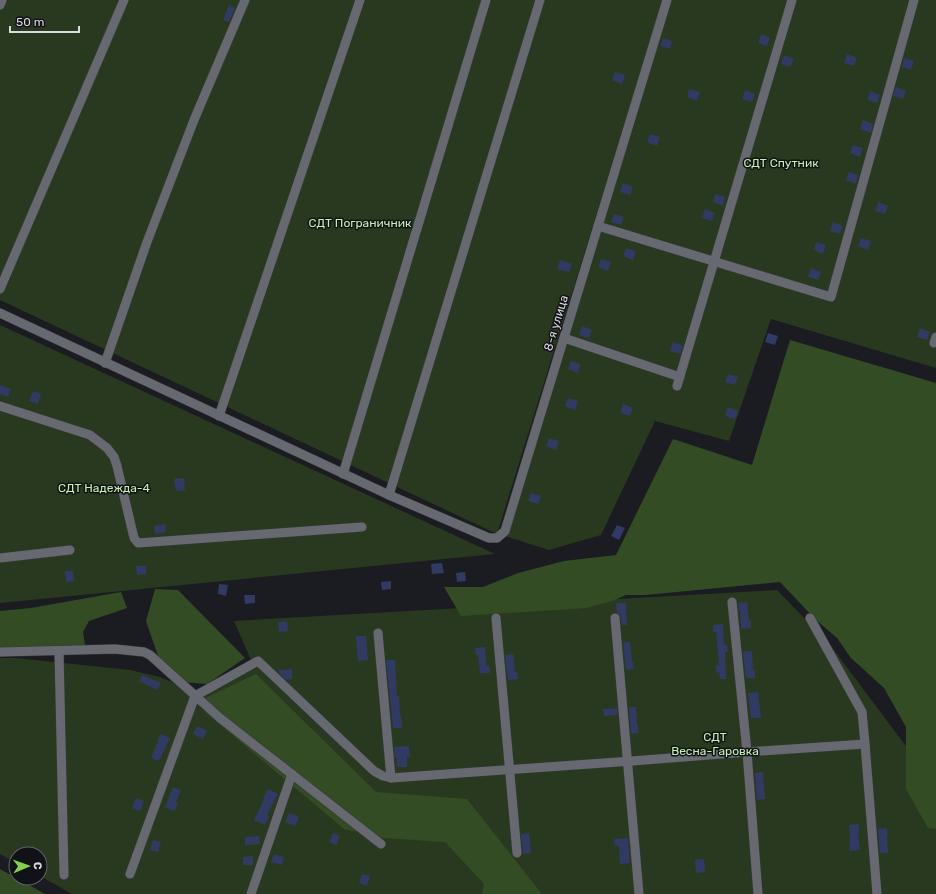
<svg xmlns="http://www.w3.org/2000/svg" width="936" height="894" viewBox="0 0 936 894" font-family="Rubik,sans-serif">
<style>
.green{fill:#29391f}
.forest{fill:#334c24}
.building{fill:#313a62}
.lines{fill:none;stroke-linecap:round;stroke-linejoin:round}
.minor-casing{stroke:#38393e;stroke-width:10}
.minor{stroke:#676970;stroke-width:9}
.labels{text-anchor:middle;stroke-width:3;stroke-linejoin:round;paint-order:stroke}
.park-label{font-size:12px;fill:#c7f3af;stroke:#111218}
.street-label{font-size:12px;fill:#dadbdf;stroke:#111218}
</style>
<rect width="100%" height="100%" fill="#1a1c21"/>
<!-- green -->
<g class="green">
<polygon points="0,0 663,0 497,534 0,300"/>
<polygon points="669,0 936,0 936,368 771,319 729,441 655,421 601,535 549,550 505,536"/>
<polygon points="0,325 495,554 0,603"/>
<polygon points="777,590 831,646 917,761 936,769 936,894 72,894 40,876 40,854 16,854 16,863 0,854 0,658 16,658 130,670 160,677 197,692 251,660 234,621"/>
</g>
<!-- forest -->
<g class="forest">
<polygon points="790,340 936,383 936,829 928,828 906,789 906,727 884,688 851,658 837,638 815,619 780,582 646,595 626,595 612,601 586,608 461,616 444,587 483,587 518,573 564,561 616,555 673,439 752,465"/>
<polygon points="155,589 178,590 245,658 207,684 182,682 158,656 146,621"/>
<polygon points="121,592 127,608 89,621 83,632 85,645 0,648 0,611 31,608"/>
<polygon points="256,674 376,792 467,799 542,894 482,894 484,884 445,842 384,838 344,829 206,713 199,701"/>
<polygon points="0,869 45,894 0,894"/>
</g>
<!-- building -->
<g class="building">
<polygon points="229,5 235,8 229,22 223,20"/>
<polygon points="761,34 770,38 767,46 758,43"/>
<polygon points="663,38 672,41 670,49 660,46"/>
<polygon points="847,54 857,58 854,66 844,63"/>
<polygon points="784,55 794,59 790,67 781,64"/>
<polygon points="904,58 914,61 911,70 902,67"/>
<polygon points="615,72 625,75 622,84 612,80"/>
<polygon points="896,87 906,91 903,99 893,96"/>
<polygon points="689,89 700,92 697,101 687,97"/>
<polygon points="745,90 755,94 752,102 742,99"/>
<polygon points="870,91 880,95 877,103 868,100"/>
<polygon points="863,120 873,124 871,133 860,129"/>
<polygon points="650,134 660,137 657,146 647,142"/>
<polygon points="853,145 863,148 860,157 850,153"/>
<polygon points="849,172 858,175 856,184 846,180"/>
<polygon points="623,183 633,187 630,195 620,192"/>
<polygon points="715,194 725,197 723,206 713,202"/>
<polygon points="878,202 888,206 885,214 875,211"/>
<polygon points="705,209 715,213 712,221 702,218"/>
<polygon points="614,214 624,217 621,225 611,222"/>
<polygon points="833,222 843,226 840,234 830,231"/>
<polygon points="861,238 871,241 868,250 858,246"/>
<polygon points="816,242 826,245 823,254 814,250"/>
<polygon points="626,248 636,251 633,260 623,256"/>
<polygon points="601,259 611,262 608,271 598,267"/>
<polygon points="560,260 572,264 569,272 557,269"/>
<polygon points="811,268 821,272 818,280 808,277"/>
<polygon points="582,326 592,330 589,338 579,335"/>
<polygon points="920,328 930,332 927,340 917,337"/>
<polygon points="768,333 778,336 775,345 765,342"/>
<polygon points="673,342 683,346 680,354 670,351"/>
<polygon points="571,361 580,364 578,373 568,369"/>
<polygon points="728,374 738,377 735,385 725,382"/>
<polygon points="0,385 11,389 8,397 0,394"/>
<polygon points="33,391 41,394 38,404 29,401"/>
<polygon points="568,398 578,401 575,410 565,406"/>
<polygon points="623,404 633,408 630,416 620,413"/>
<polygon points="728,407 738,411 735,419 725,416"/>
<polygon points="549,438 559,441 556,450 546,446"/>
<polygon points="184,478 185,490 176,491 174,479"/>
<polygon points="531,493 541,496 538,504 528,501"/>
<polygon points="165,524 166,532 155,534 154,526"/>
<polygon points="617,525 625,528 619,540 611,536"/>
<polygon points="442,563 444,573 432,574 431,564"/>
<polygon points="136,566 146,566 146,574 137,575"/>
<polygon points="65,571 73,571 74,581 66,582"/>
<polygon points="465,572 466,581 457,582 456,573"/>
<polygon points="391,581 391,589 382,590 381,582"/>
<polygon points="219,584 228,585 226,596 218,594"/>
<polygon points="244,595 255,595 255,603 245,604"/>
<polygon points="747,602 749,621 751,621 751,628 741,629 740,610 739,610 738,603"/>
<polygon points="616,603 626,603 627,625 622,625 620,615 617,612"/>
<polygon points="287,621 288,631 279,632 278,622"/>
<polygon points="723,624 724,645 727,645 728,652 725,652 726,679 720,679 719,672 716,673 716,665 719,665 716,632 713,632 713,625"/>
<polygon points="356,636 366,636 368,660 358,661"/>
<polygon points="623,642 630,642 632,662 633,662 634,669 626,670"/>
<polygon points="485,647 486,666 489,665 490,673 480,673 478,655 476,655 475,648"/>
<polygon points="752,651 753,671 755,670 755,678 746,678 743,652"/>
<polygon points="513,654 515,672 517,672 518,679 508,680 505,655"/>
<polygon points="386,660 395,660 397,696 399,696 400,716 401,716 402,728 393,728"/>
<polygon points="292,669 292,679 286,680 279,673 279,670"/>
<polygon points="142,675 161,683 157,690 139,681"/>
<polygon points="758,692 761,718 751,718 748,693"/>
<polygon points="629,707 636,707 637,726 638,726 638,733 631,734"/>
<polygon points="617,708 617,715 604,716 603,709"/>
<polygon points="197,726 207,731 203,739 193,734"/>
<polygon points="161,734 170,738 159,761 151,758 158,741 157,741"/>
<polygon points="409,746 410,757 407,757 407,767 397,767 397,758 395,758 394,747"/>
<polygon points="763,772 765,799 757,800 755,773"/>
<polygon points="173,787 181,790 176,802 178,803 175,811 165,807"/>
<polygon points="268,789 278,794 267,815 269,816 265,825 254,820 264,799 263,798"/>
<polygon points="136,798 144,801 140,811 132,808"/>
<polygon points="289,813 299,817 295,826 285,822"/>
<polygon points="859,824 859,831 858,831 860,850 850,851 849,843 850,843 849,825"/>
<polygon points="887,828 888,835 887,835 888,853 880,853 878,829"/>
<polygon points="333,833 340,836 336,845 329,842"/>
<polygon points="529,833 531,853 523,854 521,834"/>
<polygon points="259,836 260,844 245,845 245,837"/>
<polygon points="628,838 630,863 620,864 619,846 615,846 614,839"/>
<polygon points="153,840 161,842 158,852 150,850"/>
<polygon points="274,854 284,857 282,865 271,862"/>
<polygon points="253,856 253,865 243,865 243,857"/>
<polygon points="704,859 705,872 696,873 695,860"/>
<polygon points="362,874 370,876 367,886 359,883"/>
</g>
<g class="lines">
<defs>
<g id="minor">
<polyline points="0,5 2,0"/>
<polyline points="598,226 831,297 914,0"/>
<polyline points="0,289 124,0"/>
<polyline points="0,313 389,495 489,538 497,538 505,531 667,0"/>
<polyline points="564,338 680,377"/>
<polyline points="934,343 936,337"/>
<polyline points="105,363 147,242 194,120 245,0"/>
<polyline points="677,386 792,0"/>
<polyline points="0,406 90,435 107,448 114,457 117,466 134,538 138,543 362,527"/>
<polyline points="219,416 360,0"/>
<polyline points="343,474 486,0"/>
<polyline points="389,495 540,0"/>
<polyline points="0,558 70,550"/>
<polyline points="732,602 747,752 758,894"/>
<polyline points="496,618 517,853"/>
<polyline points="615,618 639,894"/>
<polyline points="810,618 862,712 865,744 877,894"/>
<polyline points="378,633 391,778"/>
<polyline points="59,651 64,875"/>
<polyline points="0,652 115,649 144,652 150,655 220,718 381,844"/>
<polyline points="130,874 195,696 258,661 374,771 383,776 391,778 632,761 747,752 865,744"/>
<polyline points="251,894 292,774"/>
</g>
</defs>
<!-- minor casing -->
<use href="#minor" class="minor-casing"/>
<!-- minor -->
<use href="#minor" class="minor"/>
</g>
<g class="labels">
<!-- park labels -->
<g class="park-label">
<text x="781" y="167">СДТ Спутник</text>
<text x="360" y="227">СДТ Пограничник</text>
<text x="104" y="492">СДТ Надежда-4</text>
<text x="715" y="741">СДТ<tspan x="715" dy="14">Весна-Гаровка</tspan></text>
</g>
<!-- street labels -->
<g class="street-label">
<text transform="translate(556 323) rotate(-73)" y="4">8-я улица</text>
</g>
</g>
<!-- north arrow -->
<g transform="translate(28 866) rotate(88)"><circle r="19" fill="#111218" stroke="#616268"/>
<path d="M0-3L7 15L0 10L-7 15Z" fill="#84cf4d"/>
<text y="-6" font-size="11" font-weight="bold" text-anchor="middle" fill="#dadbdf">С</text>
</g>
<!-- scale -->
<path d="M10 26v6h69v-6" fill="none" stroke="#dadbdf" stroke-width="2"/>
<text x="16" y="26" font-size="12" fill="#dadbdf" stroke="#111218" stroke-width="3" paint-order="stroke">50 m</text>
</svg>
